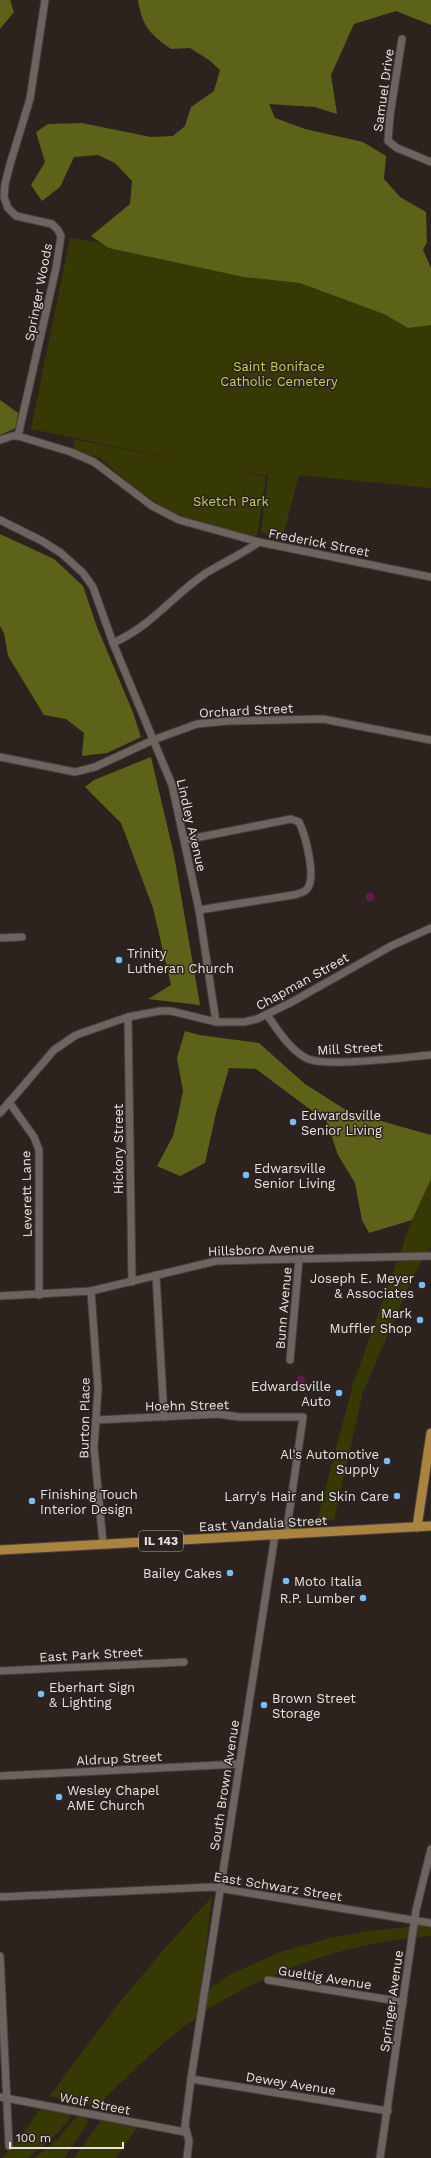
<svg xmlns="http://www.w3.org/2000/svg" width="431" height="2158" viewBox="0 0 431 2158" font-family="'Work Sans',sans-serif">
<style>
.green{fill:#373905}
.forest{fill:#5d6219}
.water{fill:#5f194a}
.lines{fill:none;stroke-linecap:round;stroke-linejoin:round}
.minor-casing{stroke:#47403d;stroke-width:9}
.major-casing{stroke:#47403d;stroke-width:11}
.minor{stroke:#6e645f;stroke-width:7}
.major{stroke:#aa843f;stroke-width:9}
.poi-dot{fill:#78bff8;stroke:#2c231f;stroke-width:1.5}
.labels{text-anchor:middle;stroke-width:3;stroke-linejoin:round;paint-order:stroke}
.shield{fill:#2c231f;stroke:#b0a9a6;stroke-width:1}
.shield-label{font-size:12px;font-weight:bold;fill:#e8e2e0}
.street-label{font-size:13px;fill:#e8e2e0;stroke:#2c231f}
.park-label{font-size:13px;fill:#c5cd51;stroke:#2c231f}
.poi-label{font-size:13px;fill:#e8e2e0;stroke:#2c231f;text-anchor:start}
</style>
<rect width="100%" height="100%" fill="#2c231f"/>
<!-- green -->
<g class="green">
<polygon points="70,238 431,294 431,488 299,475 282,540 261,532 268,476 233,470 266,477 257,536 225,530 178,516 140,492 101,459 75,449 73,439 196,463 31,429"/>
<polygon points="431,1179 431,1247 415,1272 363,1392 334,1520 317,1521 353,1384 412,1220"/>
<path d="M212,1897L200,1995L231,1974L283,1951L331,1938L368,1931L431,1925V1936C361,1940 281,1966 220,2002C175,2028 135,2069 97,2106L50,2096C100,2026 152,1959 212,1897Z"/>
<polygon points="40,2109 70,2114 71,2117 50,2141 27,2158 2,2158 22,2135"/>
<polygon points="77,2116 86,2118 88,2123 64,2158 34,2158 57,2140"/>
<polygon points="101,2121 137,2127 116,2158 74,2158"/>
</g>
<!-- forest -->
<g class="forest">
<polygon points="0,0 10,0 14,12 0,29"/>
<path d="M138,0H431V25L396,11L354,24L331,75L337,114L315,107L269,104L275,118L305,129L363,142L386,156L384,179L400,197L426,212L427,242L423,250L431,268V325L408,328L384,314L300,283L244,277L109,248L91,236L130,204L132,181L115,163L98,155L74,157L60,187L42,201L31,185L45,162L36,132L48,124L82,123L151,137L173,136L185,126L191,107L214,91L220,70L209,60L190,48L171,49C150,34 142,26 138,0Z"/>
<polygon points="0,400 18,413 16,428 0,435"/>
<polygon points="0,534 54,559 83,586 97,627 132,710 141,737 107,753 82,756 84,733 66,719 44,715 8,656 4,633 0,626"/>
<polygon points="151,757 174,855 200,1005 148,999 171,985 153,908 121,823 85,787 94,780"/>
<polygon points="185,1031 199,1035 259,1043 305,1084 349,1112 431,1135 431,1179 412,1220 369,1233 362,1220 355,1183 338,1155 327,1122 256,1069 229,1068 216,1113 205,1163 180,1176 157,1166 173,1136 178,1115 183,1091 177,1058"/>
</g>
<!-- water -->
<g class="water">
<circle cx="370" cy="897" r="4.5"/>
<circle cx="301" cy="1380" r="4.5"/>
</g>
<g class="lines">
<defs>
<g id="minor">
<polyline points="402,39 390,115 388,141 397,148 431,162"/>
<polyline points="18,436 56,268 61,236 58,230 52,224 16,216 8,208 4,197 5,184 11,161 30,99 45,0"/>
<polyline points="0,440 12,436 18,436 71,452 94,462 152,506 179,520 259,542"/>
<polyline points="0,520 42,541 61,553 83,573 93,587 113,643 172,785 199,910 216,1022"/>
<path d="M113,643C153,625 172,596 206,573C224,562 241,555 259,542L431,577"/>
<polyline points="0,757 75,772 95,767 153,740 197,724 228,721 323,719 431,740"/>
<path d="M185,840L291,819L299,822C305,834 317,878 307,889C304,893 297,894 293,895L199,910"/>
<polyline points="0,938 22,937"/>
<path d="M267,1015C278,1030 289,1049 306,1058C323,1068 407,1057 431,1055"/>
<polyline points="128,1017 132,1282"/>
<polyline points="9,1102 34,1137 39,1150 39,1295"/>
<polyline points="0,1113 54,1050 76,1035 128,1017 160,1011 171,1011 216,1022 244,1022 257,1019 290,1003 391,946 431,928"/>
<polyline points="156,1275 164,1417"/>
<polyline points="91,1291 98,1389 94,1447 103,1544"/>
<polyline points="0,1296 91,1291 216,1261 431,1256"/>
<polyline points="290,1360 299,1259"/>
<polyline points="96,1420 218,1414 239,1417 303,1417 286,1535"/>
<polyline points="0,1671 184,1662"/>
<polyline points="0,1776 239,1764"/>
<polyline points="0,1897 212,1887 431,1923"/>
<polyline points="0,1956 9,2146"/>
<polyline points="268,1980 403,2002"/>
<polyline points="191,2079 388,2111"/>
<polyline points="0,2097 185,2132"/>
<polyline points="187,2158 189,2141 185,2126 191,2079 275,1535"/>
<polyline points="380,2158 416,1910 431,1849"/>
</g>
<g id="major">
<polyline points="417,1527 431,1433"/>
<polyline points="0,1550 431,1526"/>
</g>
</defs>
<!-- minor casing -->
<use href="#minor" class="minor-casing"/>
<!-- major casing -->
<use href="#major" class="major-casing"/>
<!-- minor -->
<use href="#minor" class="minor"/>
<!-- major -->
<use href="#major" class="major"/>
</g>
<!-- markers -->
<g class="poi-dot">
<circle cx="119" cy="960" r="4"/>
<circle cx="293" cy="1122" r="4"/>
<circle cx="246" cy="1175" r="4"/>
<circle cx="422" cy="1285" r="4"/>
<circle cx="420" cy="1320" r="4"/>
<circle cx="339" cy="1393" r="4"/>
<circle cx="387" cy="1461" r="4"/>
<circle cx="397" cy="1496" r="4"/>
<circle cx="32" cy="1501" r="4"/>
<circle cx="230" cy="1573" r="4"/>
<circle cx="286" cy="1581" r="4"/>
<circle cx="363" cy="1598" r="4"/>
<circle cx="41" cy="1694" r="4"/>
<circle cx="264" cy="1705" r="4"/>
<circle cx="59" cy="1797" r="4"/>
</g>
<g class="labels">
<!-- shield labels -->
<rect class="shield" x="139" y="1531" width="44" height="20" rx="3"/>
<g class="shield-label">
<text x="161" y="1545">IL 143</text>
</g>
<!-- street labels -->
<g class="street-label">
<text transform="translate(383 90) rotate(-82)" y="5">Samuel Drive</text>
<text transform="translate(38 292) rotate(-79)" y="5">Springer Woods</text>
<text transform="translate(319 542) rotate(11)" y="5">Frederick Street</text>
<text transform="translate(246 710) rotate(-3)" y="5">Orchard Street</text>
<text transform="translate(192 825) rotate(77)" y="5">Lindley Avenue</text>
<text transform="translate(302 981) rotate(-29)" y="5">Chapman Street</text>
<text transform="translate(350 1048) rotate(-3)" y="5">Mill Street</text>
<text transform="translate(118 1149) rotate(-90)" y="5">Hickory Street</text>
<text transform="translate(26 1194) rotate(-91)" y="5">Leverett Lane</text>
<text transform="translate(261 1249) rotate(-2)" y="5">Hillsboro Avenue</text>
<text transform="translate(283 1308) rotate(-85)" y="5">Bunn Avenue</text>
<text transform="translate(187 1405) rotate(-1)" y="5">Hoehn Street</text>
<text transform="translate(84 1418) rotate(-89)" y="5">Burton Place</text>
<text transform="translate(263 1523) rotate(-3)" y="5">East Vandalia Street</text>
<text transform="translate(91 1654) rotate(-3)" y="5">East Park Street</text>
<text transform="translate(119 1758) rotate(-3)" y="5">Aldrup Street</text>
<text transform="translate(224 1785) rotate(-81)" y="5">South Brown Avenue</text>
<text transform="translate(278 1886) rotate(9)" y="5">East Schwarz Street</text>
<text transform="translate(325 1977) rotate(9)" y="5">Gueltig Avenue</text>
<text transform="translate(391 2001) rotate(-82)" y="5">Springer Avenue</text>
<text transform="translate(291 2083) rotate(9)" y="5">Dewey Avenue</text>
<text transform="translate(95 2103) rotate(11)" y="5">Wolf Street</text>
</g>
<!-- park labels -->
<g class="park-label">
<text x="279" y="371">Saint Boniface<tspan x="279" dy="15">Catholic Cemetery</tspan></text>
<text x="231" y="506">Sketch Park</text>
</g>
<!-- poi labels -->
<g class="poi-label">
<text x="127" y="958">Trinity<tspan x="127" dy="15">Lutheran Church</tspan></text>
<text x="301" y="1120">Edwardsville<tspan x="301" dy="15">Senior Living</tspan></text>
<text x="254" y="1173">Edwarsville<tspan x="254" dy="15">Senior Living</tspan></text>
<text x="414" y="1283" text-anchor="end">Joseph E. Meyer<tspan x="414" dy="15">&amp; Associates</tspan></text>
<text x="412" y="1318" text-anchor="end">Mark<tspan x="412" dy="15">Muffler Shop</tspan></text>
<text x="331" y="1391" text-anchor="end">Edwardsville<tspan x="331" dy="15">Auto</tspan></text>
<text x="379" y="1459" text-anchor="end">Al's Automotive<tspan x="379" dy="15">Supply</tspan></text>
<text x="40" y="1499">Finishing Touch<tspan x="40" dy="15">Interior Design</tspan></text>
<text x="389" y="1501" text-anchor="end">Larry's Hair and Skin Care</text>
<text x="222" y="1578" text-anchor="end">Bailey Cakes</text>
<text x="294" y="1586">Moto Italia</text>
<text x="355" y="1603" text-anchor="end">R.P. Lumber</text>
<text x="49" y="1692">Eberhart Sign<tspan x="49" dy="15">&amp; Lighting</tspan></text>
<text x="272" y="1703">Brown Street<tspan x="272" dy="15">Storage</tspan></text>
<text x="67" y="1795">Wesley Chapel<tspan x="67" dy="15">AME Church</tspan></text>
</g>
</g>
<!-- scale -->
<path d="M10 2142v6h113v-6" fill="none" stroke="#e8e2e0" stroke-width="2"/>
<text x="16" y="2142" font-size="12" fill="#e8e2e0" stroke="#2c231f" stroke-width="3" paint-order="stroke">100 m</text>
</svg>
